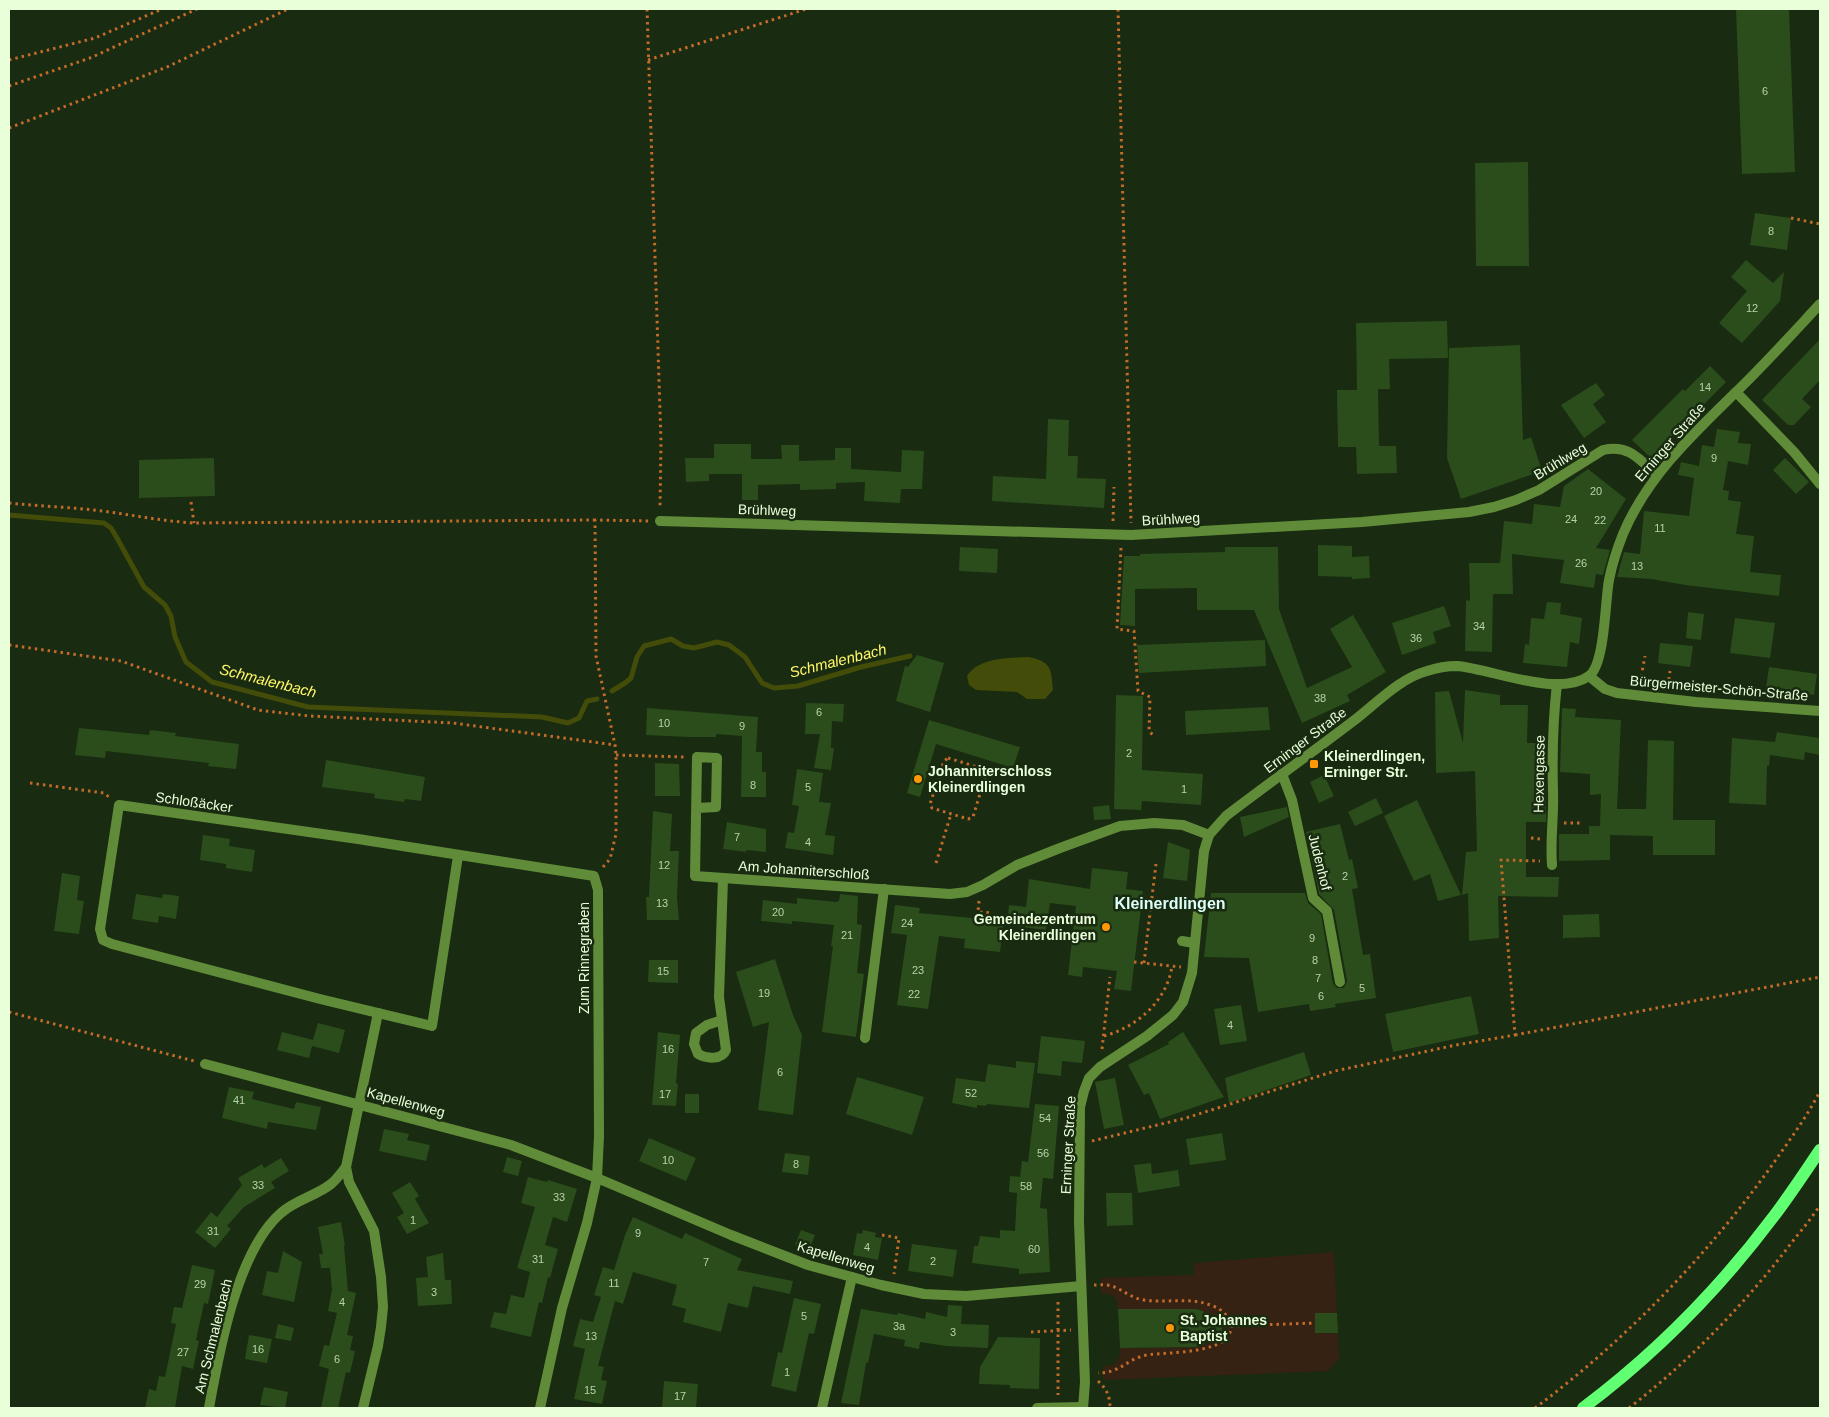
<svg xmlns="http://www.w3.org/2000/svg" width="1829" height="1417" viewBox="0 0 1829 1417" font-family="Arial,sans-serif">
<style>
.green{fill:#362212}
.water{fill:#434c08}
.lines{fill:none;stroke-linecap:round;stroke-linejoin:round}
.stream{stroke:#434c08;stroke-width:5}
.building{fill:#2a4d1b}
.path{stroke:#c26b2a;stroke-width:3;stroke-dasharray:2.5 4;stroke-linecap:butt}
.service{stroke:#608c39;stroke-width:10}
.minor{stroke:#608c39;stroke-width:10}
.tertiary{stroke:#608c39;stroke-width:10}
.primary{stroke:#61ff72;stroke-width:12}
.poi-dot{fill:#ff9806;stroke:#192b10;stroke-width:2}
.labels{text-anchor:middle;stroke-width:5;stroke-linejoin:round;paint-order:stroke}
.number-label{font-size:11px;fill:#b9d2aa}
.street-label{font-size:14px;fill:#e9ffda;stroke:#192b10}
.poi-label{font-size:14px;font-weight:bold;fill:#e9ffda;stroke:#192b10;text-anchor:start}
.water-label{font-size:15px;font-style:italic;fill:#fff768;stroke:#192b10}
.quarter-label{font-size:16px;font-weight:bold;fill:#dcfffa;stroke:#192b10}
</style>
<rect width="100%" height="100%" fill="#192b10"/>
<!-- green -->
<path class="green" d="M1334,1252L1339,1359L1328,1371L1103,1380V1366C1116,1367 1120,1361 1120,1348L1196,1347L1207,1342L1212,1335C1212,1321 1211,1313 1196,1309H1118C1117,1297 1113,1294 1101,1293V1278L1194,1275V1263Z"/>
<!-- water -->
<path class="water" d="M1029,657C1052,662 1051,669 1053,690L1045,699H1027L1017,692L976,690L969,685L967,676C979,657 1008,658 1029,657Z"/>
<g class="lines">
<!-- stream -->
<g class="stream">
<polyline points="9,515 104,523 111,528 117,538 144,587 165,605 171,616 175,637 186,662 212,682 308,707 542,717 568,723 579,718 587,701 597,699"/>
<polyline points="612,691 625,683 631,678 637,657 644,646 671,639 683,646 694,648 717,642 729,645 745,657 762,683 774,688 798,686 861,667 910,656"/>
</g>
</g>
<!-- building -->
<g class="building">
<polygon points="1736,9 1789,9 1795,172 1742,174"/>
<polygon points="1528,162 1529,266 1476,266 1475,163"/>
<polygon points="1755,213 1791,218 1787,250 1750,245"/>
<polygon points="1746,260 1773,283 1784,272 1780,301 1742,343 1719,323 1747,291 1731,277"/>
<polygon points="1447,321 1448,358 1389,359 1390,389 1378,389 1379,446 1396,446 1397,473 1357,474 1356,447 1338,447 1337,390 1357,390 1356,323"/>
<polygon points="1820,339 1820,380 1802,399 1811,407 1794,425 1788,425 1762,400"/>
<polygon points="1520,345 1523,440 1531,437 1542,471 1461,499 1447,458 1449,348"/>
<polygon points="1710,366 1726,382 1651,458 1632,440 1683,389 1685,391"/>
<polygon points="1596,383 1605,395 1593,404 1606,422 1584,438 1561,405"/>
<polygon points="1048,419 1069,420 1068,456 1078,456 1077,478 1106,479 1104,508 992,501 993,476 1046,479"/>
<polygon points="1717,429 1740,432 1738,443 1751,444 1748,465 1728,461 1723,490 1729,491 1728,500 1741,502 1736,534 1754,536 1750,572 1781,575 1779,596 1685,585 1651,579 1617,577 1624,552 1640,554 1644,511 1689,516 1694,478 1678,475 1681,462 1699,466 1702,445 1714,447"/>
<polygon points="714,444 751,444 751,459 782,459 781,445 799,445 799,461 835,460 835,448 851,448 851,469 901,472 902,450 924,451 922,489 901,489 900,503 864,501 865,482 836,483 836,489 800,490 800,484 758,485 758,500 742,500 742,474 709,474 709,481 686,482 685,458 714,458"/>
<polygon points="214,458 215,496 139,498 139,460"/>
<polygon points="1785,458 1809,482 1796,494 1773,470"/>
<polygon points="1588,469 1626,499 1596,548 1610,550 1603,575 1596,574 1594,588 1560,583 1564,560 1512,554 1513,594 1493,594 1492,652 1465,651 1466,600 1470,601 1469,563 1500,563 1504,521 1532,524 1534,504 1560,507 1564,486"/>
<polygon points="1318,545 1352,546 1352,557 1369,556 1370,578 1352,579 1352,577 1318,576"/>
<polygon points="960,547 998,549 997,573 959,571"/>
<polygon points="1225,547 1278,547 1279,609 1307,688 1352,667 1330,629 1353,615 1386,672 1347,695 1350,701 1302,723 1254,610 1197,610 1197,588 1135,589 1135,626 1120,625 1124,556 1140,556 1140,554 1225,552"/>
<polygon points="1547,602 1561,603 1560,614 1582,618 1579,644 1570,642 1567,667 1523,663 1525,644 1529,645 1531,618 1544,619"/>
<polygon points="1444,606 1451,626 1433,632 1436,643 1402,655 1392,623"/>
<polygon points="1688,612 1704,614 1701,640 1686,638"/>
<polygon points="1735,618 1775,623 1770,658 1730,653"/>
<polygon points="1265,640 1266,666 1139,673 1137,645"/>
<polygon points="1660,643 1693,646 1690,667 1658,663"/>
<polygon points="917,655 944,663 930,712 896,701 905,666 908,667"/>
<polygon points="1769,667 1817,674 1814,695 1766,688"/>
<polygon points="1465,690 1500,695 1500,705 1528,705 1527,743 1546,743 1546,822 1526,822 1526,877 1559,877 1558,897 1498,896 1499,938 1469,941 1468,893 1462,895 1466,852 1477,851 1475,771 1436,773 1435,692 1449,691 1463,743"/>
<polygon points="1116,695 1143,696 1142,770 1203,774 1201,805 1142,801 1141,810 1114,809"/>
<polygon points="806,703 844,704 843,722 832,721 831,748 834,748 831,770 814,768 820,734 805,734"/>
<polygon points="1268,707 1270,730 1186,735 1185,711"/>
<polygon points="647,708 758,717 756,752 762,752 762,772 766,772 766,797 741,797 742,736 716,734 716,737 689,737 646,735"/>
<polygon points="1562,708 1576,709 1575,717 1621,720 1617,809 1646,809 1648,740 1674,741 1673,820 1715,820 1715,855 1653,855 1653,836 1610,835 1610,860 1559,861 1559,834 1589,834 1589,826 1600,826 1601,794 1590,795 1590,774 1560,772"/>
<polygon points="929,720 1020,747 1013,768 936,744 920,797 907,793"/>
<polygon points="79,728 149,735 150,730 176,733 175,736 239,744 236,769 208,766 209,763 106,751 105,758 75,755"/>
<polygon points="1777,732 1820,738 1820,755 1805,752 1804,760 1770,755 1769,766 1767,766 1766,805 1729,803 1732,738 1775,742"/>
<polygon points="326,760 425,777 421,801 405,799 404,802 374,798 375,794 322,787"/>
<polygon points="655,763 679,764 680,796 655,796"/>
<polygon points="797,769 823,773 819,802 831,803 825,835 835,836 833,855 785,848 788,832 794,833 799,806 792,805"/>
<polygon points="1324,775 1334,796 1319,803 1310,782"/>
<polygon points="1376,798 1383,813 1355,826 1348,812"/>
<polygon points="1417,800 1461,895 1438,901 1430,874 1414,881 1384,816"/>
<polygon points="1109,805 1111,819 1094,820 1093,807"/>
<polygon points="1287,807 1289,817 1244,837 1240,817"/>
<polygon points="653,811 672,814 670,851 679,851 677,897 679,920 647,920 646,897 649,897"/>
<polygon points="727,822 766,829 766,852 746,850 746,852 723,849"/>
<polygon points="1340,824 1349,860 1352,859 1358,888 1352,889 1363,955 1370,954 1376,998 1335,1004 1336,1007 1310,1011 1309,1004 1258,1012 1249,958 1204,957 1211,893 1305,893 1308,903 1321,914 1333,984 1337,988 1344,988 1347,981 1334,910 1319,894 1306,832"/>
<polygon points="203,835 230,839 229,846 255,850 252,872 226,868 226,864 200,860"/>
<polygon points="1168,842 1190,850 1187,881 1163,878"/>
<polygon points="1092,868 1128,872 1126,889 1143,891 1131,991 1114,989 1117,971 1083,967 1082,977 1068,975 1076,906 1050,903 1046,930 1007,925 1009,905 1026,907 1029,879 1090,889"/>
<polygon points="62,873 80,876 77,900 84,901 79,934 54,931"/>
<polygon points="136,894 162,898 163,894 179,896 176,919 159,916 158,923 132,919"/>
<polygon points="840,894 858,896 857,924 862,925 857,973 864,974 856,1037 822,1032 833,946 831,946 834,925 792,921 792,924 761,921 763,900 797,904 797,898 836,902 839,901"/>
<polygon points="895,905 920,908 919,913 1004,921 1000,952 964,948 965,939 939,936 928,1009 897,1005 907,935 891,933"/>
<polygon points="1599,914 1600,937 1563,938 1563,915"/>
<polygon points="775,959 793,1015 802,1035 793,1115 758,1110 769,1022 753,1027 736,972"/>
<polygon points="649,960 678,960 678,983 648,982"/>
<polygon points="1471,996 1479,1034 1393,1052 1385,1014"/>
<polygon points="1241,1005 1247,1041 1220,1045 1214,1009"/>
<polygon points="318,1023 345,1030 339,1053 312,1046 309,1058 277,1050 282,1032 313,1040"/>
<polygon points="658,1032 680,1035 676,1083 678,1084 676,1106 652,1105"/>
<polygon points="1183,1032 1224,1097 1160,1119 1149,1093 1144,1095 1128,1065 1169,1044 1168,1042"/>
<polygon points="1041,1036 1085,1041 1082,1063 1062,1061 1061,1076 1037,1073"/>
<polygon points="1304,1052 1311,1075 1229,1103 1225,1078"/>
<polygon points="1016,1061 1035,1063 1029,1108 987,1104 986,1106 977,1105 977,1108 952,1103 956,1078 985,1082 988,1064 1016,1068"/>
<polygon points="857,1077 924,1097 912,1135 846,1114"/>
<polygon points="1115,1078 1124,1125 1104,1129 1095,1082"/>
<polygon points="229,1087 254,1092 252,1099 294,1109 296,1102 321,1107 316,1130 268,1122 267,1129 222,1118"/>
<rect x="685" y="1094" width="14" height="19"/>
<polygon points="1035,1104 1059,1106 1053,1179 1043,1178 1040,1208 1047,1209 1050,1272 1019,1274 1019,1269 972,1263 974,1246 978,1246 980,1236 1000,1238 1000,1230 1015,1231 1017,1193 1009,1192 1010,1176 1020,1177 1022,1161 1028,1162"/>
<polygon points="384,1129 409,1134 407,1140 430,1145 426,1161 379,1151"/>
<polygon points="1222,1133 1226,1160 1190,1165 1186,1139"/>
<polygon points="649,1138 696,1158 686,1181 639,1161"/>
<polygon points="785,1153 810,1156 808,1175 782,1172"/>
<polygon points="507,1157 522,1161 518,1176 503,1172"/>
<polygon points="281,1158 289,1171 271,1182 275,1188 244,1207 227,1226 231,1229 215,1248 195,1232 211,1212 217,1217 242,1185 238,1178 262,1164 264,1168"/>
<polygon points="1151,1163 1152,1174 1178,1170 1180,1186 1138,1193 1134,1165"/>
<polygon points="528,1177 547,1182 548,1180 577,1189 567,1222 553,1217 545,1245 558,1249 550,1278 548,1277 542,1303 539,1302 531,1337 490,1327 494,1312 506,1314 511,1295 524,1298 530,1272 517,1268 535,1207 521,1203"/>
<polygon points="410,1182 419,1196 415,1199 429,1223 407,1234 397,1217 404,1213 392,1193"/>
<polygon points="1106,1193 1132,1193 1133,1225 1107,1226"/>
<polygon points="633,1217 682,1239 685,1233 742,1259 737,1270 793,1281 790,1294 753,1286 748,1308 728,1303 721,1332 683,1322 686,1309 672,1305 677,1285 633,1272 623,1304 615,1301 598,1366 604,1367 601,1380 607,1381 602,1404 574,1399 585,1349 573,1346 580,1319 593,1322 601,1297 594,1295 603,1267 614,1270 625,1235"/>
<polygon points="341,1222 345,1246 344,1246 348,1291 356,1293 347,1335 353,1336 350,1350 355,1351 350,1373 346,1372 338,1408 321,1408 329,1369 319,1366 324,1345 329,1346 337,1313 328,1311 332,1290 330,1268 321,1268 319,1254 323,1254 318,1227"/>
<polygon points="801,1230 815,1235 809,1250 795,1245"/>
<polygon points="863,1230 876,1233 875,1237 882,1238 878,1260 853,1255 857,1233 862,1234"/>
<polygon points="912,1244 957,1250 953,1277 908,1271"/>
<polygon points="283,1251 302,1262 294,1302 262,1295 267,1271 278,1273"/>
<polygon points="443,1253 445,1280 451,1280 452,1304 418,1306 416,1278 428,1277 426,1257"/>
<polygon points="192,1265 215,1270 208,1304 204,1303 196,1340 199,1341 193,1369 182,1366 175,1408 145,1408 149,1389 156,1391 159,1376 165,1377 176,1324 171,1323 174,1307 182,1308"/>
<polygon points="794,1298 821,1304 814,1334 809,1333 796,1392 771,1386 778,1352 782,1353"/>
<polygon points="948,1305 962,1306 961,1324 989,1325 988,1348 946,1346 920,1342 919,1349 904,1346 905,1340 874,1334 868,1363 866,1363 859,1405 841,1403 861,1309 897,1315 898,1313 925,1319 926,1312 947,1317"/>
<polygon points="1118,1309 1196,1309 1203,1311 1213,1320 1222,1320 1222,1335 1214,1335 1203,1345 1196,1347 1120,1348"/>
<polygon points="1315,1313 1337,1313 1338,1333 1315,1333"/>
<polygon points="278,1324 294,1328 291,1341 275,1338"/>
<polygon points="249,1335 272,1339 267,1363 245,1359"/>
<polygon points="998,1337 1040,1338 1039,1389 1010,1388 1010,1385 979,1384 980,1367"/>
<polygon points="664,1381 698,1384 696,1408 662,1408"/>
<polygon points="264,1387 288,1392 285,1408 260,1405"/>
</g>
<g class="lines">
<!-- path -->
<g class="path">
<polyline points="647,9 661,442 660,508"/>
<polyline points="1118,9 1131,523"/>
<polyline points="9,60 95,38 162,9"/>
<polyline points="648,60 806,9"/>
<polyline points="9,86 90,58 197,9"/>
<polyline points="9,128 167,67 288,9"/>
<polyline points="1791,218 1820,224"/>
<polyline points="191,502 194,523"/>
<path d="M9,503C37,506 66,507 94,510C128,514 160,521 194,523L594,520"/>
<polyline points="1113,521 1114,487"/>
<polyline points="1121,548 1117,629 1134,631 1138,691 1150,697 1149,731 1155,737"/>
<polyline points="9,645 121,661 258,710 310,716 453,723 615,745"/>
<polyline points="1640,683 1645,656"/>
<polyline points="1668,686 1670,671"/>
<polyline points="616,755 684,757"/>
<polygon points="948,758 984,769 986,774 973,817 968,819 932,808 930,804 944,761"/>
<polyline points="30,783 104,793 109,797"/>
<polyline points="1564,823 1583,823"/>
<polyline points="1531,838 1540,839"/>
<polyline points="936,863 951,814"/>
<polyline points="603,867 610,859 616,834 616,755 615,745 596,656 595,520 649,521"/>
<polyline points="979,901 978,912 993,913"/>
<polyline points="1134,962 1181,967"/>
<polyline points="1144,963 1156,864"/>
<polyline points="9,1012 194,1061"/>
<polyline points="1515,1035 1820,977"/>
<path d="M1104,1036C1137,1027 1167,1001 1172,966"/>
<polyline points="1102,1049 1110,977"/>
<polyline points="1092,1141 1186,1118 1335,1071 1456,1045 1515,1035 1501,860 1540,861"/>
<polyline points="882,1235 899,1238 894,1274"/>
<path d="M1094,1285C1100,1285 1106,1284 1112,1286C1123,1290 1131,1298 1144,1300C1163,1303 1184,1298 1204,1303C1215,1306 1227,1311 1230,1323C1239,1355 1163,1352 1147,1355C1126,1359 1121,1373 1098,1373"/>
<polyline points="1058,1302 1058,1395"/>
<polyline points="1231,1326 1315,1323"/>
<polyline points="1031,1332 1071,1330"/>
<path d="M1098,1381C1107,1389 1110,1397 1110,1408"/>
<path d="M1535,1408C1625,1341 1710,1253 1775,1161C1791,1138 1808,1115 1820,1091"/>
<path d="M1629,1408C1688,1362 1740,1309 1786,1250C1797,1235 1810,1221 1820,1205"/>
</g>
<!-- service -->
<g class="service">
<polyline points="1182,941 1194,943"/>
<polyline points="1037,1408 1083,1407"/>
</g>
<!-- minor -->
<g class="minor">
<polyline points="1736,392 1794,452 1820,484"/>
<path d="M660,521L1131,535L1362,522L1469,512L1494,507L1516,500L1539,490L1603,450C1629,444 1639,459 1657,475"/>
<polyline points="1589,676 1605,689 1617,693 1696,702 1820,711"/>
<polyline points="1282,774 1292,800 1313,898 1327,911 1340,982"/>
<polyline points="697,808 716,807 717,758 697,757 695,876 950,894 967,892 983,885 1017,865 1060,848 1120,826 1154,823 1183,825 1209,835"/>
<polyline points="458,856 432,1026 320,999 112,944 103,940 100,929 119,805 358,839 594,876 598,890 599,1136 597,1178 587,1223 562,1308 540,1408"/>
<path d="M1552,865C1550,840 1554,816 1553,791C1552,755 1553,719 1557,684"/>
<path d="M722,1020L707,1025L696,1033L694,1044L698,1054C707,1059 722,1060 726,1050L719,997L723,879"/>
<polyline points="865,1038 884,889"/>
<polyline points="205,1064 511,1145 597,1178 731,1235 808,1265 881,1285 924,1294 966,1296 1081,1286"/>
<polyline points="346,1167 349,1182 374,1231 381,1277 383,1307 381,1327 378,1346 363,1408"/>
<path d="M209,1408C219,1352 237,1251 281,1213C295,1200 316,1196 331,1184C337,1179 341,1173 346,1167L378,1013"/>
<polyline points="822,1408 852,1277"/>
</g>
<!-- tertiary -->
<path class="tertiary" d="M1083,1408L1085,1382L1079,1222L1080,1107L1084,1091L1089,1078L1100,1067L1147,1036L1173,1015L1183,1002L1192,973L1204,851L1209,835L1226,816C1268,784 1310,754 1352,722C1376,704 1398,679 1427,671C1436,668 1447,666 1457,666C1492,669 1558,698 1589,676C1605,665 1605,601 1609,580C1612,565 1617,549 1623,534C1647,477 1692,435 1736,392C1765,364 1792,334 1820,304"/>
<!-- primary -->
<path class="primary" d="M1583,1408C1655,1354 1720,1288 1774,1216C1790,1195 1805,1172 1820,1150"/>
</g>
<!-- markers -->
<g class="poi-dot">
<rect x="1309" y="759" width="10" height="10" rx="2.5"/>
<circle cx="918" cy="779" r="5"/>
<circle cx="1106" cy="927" r="5"/>
<circle cx="1170" cy="1328" r="5"/>
</g>
<g class="labels">
<!-- number labels -->
<g class="number-label">
<text x="1765" y="95">6</text>
<text x="1771" y="235">8</text>
<text x="1752" y="312">12</text>
<text x="1705" y="391">14</text>
<text x="1714" y="462">9</text>
<text x="1596" y="495">20</text>
<text x="1571" y="523">24</text>
<text x="1600" y="524">22</text>
<text x="1660" y="532">11</text>
<text x="1581" y="567">26</text>
<text x="1637" y="570">13</text>
<text x="1479" y="630">34</text>
<text x="1416" y="642">36</text>
<text x="1320" y="702">38</text>
<text x="819" y="716">6</text>
<text x="664" y="727">10</text>
<text x="742" y="730">9</text>
<text x="1129" y="757">2</text>
<text x="753" y="789">8</text>
<text x="808" y="791">5</text>
<text x="1184" y="793">1</text>
<text x="737" y="841">7</text>
<text x="808" y="846">4</text>
<text x="664" y="869">12</text>
<text x="1345" y="880">2</text>
<text x="662" y="907">13</text>
<text x="778" y="916">20</text>
<text x="907" y="927">24</text>
<text x="847" y="939">21</text>
<text x="1312" y="942">9</text>
<text x="1315" y="964">8</text>
<text x="918" y="974">23</text>
<text x="663" y="975">15</text>
<text x="1318" y="982">7</text>
<text x="1362" y="992">5</text>
<text x="764" y="997">19</text>
<text x="914" y="998">22</text>
<text x="1321" y="1000">6</text>
<text x="1230" y="1029">4</text>
<text x="668" y="1053">16</text>
<text x="780" y="1076">6</text>
<text x="971" y="1097">52</text>
<text x="665" y="1098">17</text>
<text x="239" y="1104">41</text>
<text x="1045" y="1122">54</text>
<text x="1043" y="1157">56</text>
<text x="668" y="1164">10</text>
<text x="796" y="1168">8</text>
<text x="258" y="1189">33</text>
<text x="1026" y="1190">58</text>
<text x="559" y="1201">33</text>
<text x="413" y="1224">1</text>
<text x="213" y="1235">31</text>
<text x="638" y="1237">9</text>
<text x="867" y="1251">4</text>
<text x="1034" y="1253">60</text>
<text x="538" y="1263">31</text>
<text x="933" y="1265">2</text>
<text x="706" y="1266">7</text>
<text x="614" y="1287">11</text>
<text x="200" y="1288">29</text>
<text x="434" y="1296">3</text>
<text x="342" y="1306">4</text>
<text x="804" y="1320">5</text>
<text x="899" y="1330">3a</text>
<text x="953" y="1336">3</text>
<text x="591" y="1340">13</text>
<text x="258" y="1353">16</text>
<text x="183" y="1356">27</text>
<text x="337" y="1363">6</text>
<text x="787" y="1376">1</text>
<text x="590" y="1394">15</text>
<text x="680" y="1400">17</text>
</g>
<!-- street labels -->
<g class="street-label">
<text transform="translate(1670 442) rotate(-49)" y="5">Erninger Straße</text>
<text transform="translate(1560 461) rotate(-31)" y="5">Brühlweg</text>
<text transform="translate(767 510) rotate(2)" y="5">Brühlweg</text>
<text transform="translate(1171 519) rotate(-3)" y="5">Brühlweg</text>
<text transform="translate(1719 688) rotate(5)" y="5">Bürgermeister-Schön-Straße</text>
<text transform="translate(1305 740) rotate(-37)" y="5">Erninger Straße</text>
<text transform="translate(1539 774) rotate(-89)" y="5">Hexengasse</text>
<text transform="translate(194 802) rotate(8)" y="5">Schloßäcker</text>
<text transform="translate(1320 862) rotate(76)" y="5">Judenhof</text>
<text transform="translate(804 870) rotate(4)" y="5">Am Johanniterschloß</text>
<text transform="translate(584 958) rotate(-90)" y="5">Zum Rinnegraben</text>
<text transform="translate(406 1102) rotate(15)" y="5">Kapellenweg</text>
<text transform="translate(1068 1145) rotate(-87)" y="5">Erninger Straße</text>
<text transform="translate(836 1257) rotate(17)" y="5">Kapellenweg</text>
<text transform="translate(213 1336) rotate(-76)" y="5">Am Schmalenbach</text>
</g>
<!-- poi labels -->
<g class="poi-label">
<text x="1324" y="761">Kleinerdlingen,<tspan x="1324" dy="16">Erninger Str.</tspan></text>
<text x="928" y="776">Johanniterschloss<tspan x="928" dy="16">Kleinerdlingen</tspan></text>
<text x="1096" y="924" text-anchor="end">Gemeindezentrum<tspan x="1096" dy="16">Kleinerdlingen</tspan></text>
<text x="1180" y="1325">St. Johannes<tspan x="1180" dy="16">Baptist</tspan></text>
</g>
<!-- water labels -->
<g class="water-label">
<text transform="translate(838 661) rotate(-14)" y="5">Schmalenbach</text>
<text transform="translate(268 681) rotate(14)" y="5">Schmalenbach</text>
</g>
<!-- quarter labels -->
<g class="quarter-label">
<text x="1170" y="909">Kleinerdlingen</text>
</g>
</g>
<!-- border -->
<rect width="1829" height="1417" fill="none" stroke="#e9ffda" stroke-width="20"/>
</svg>
